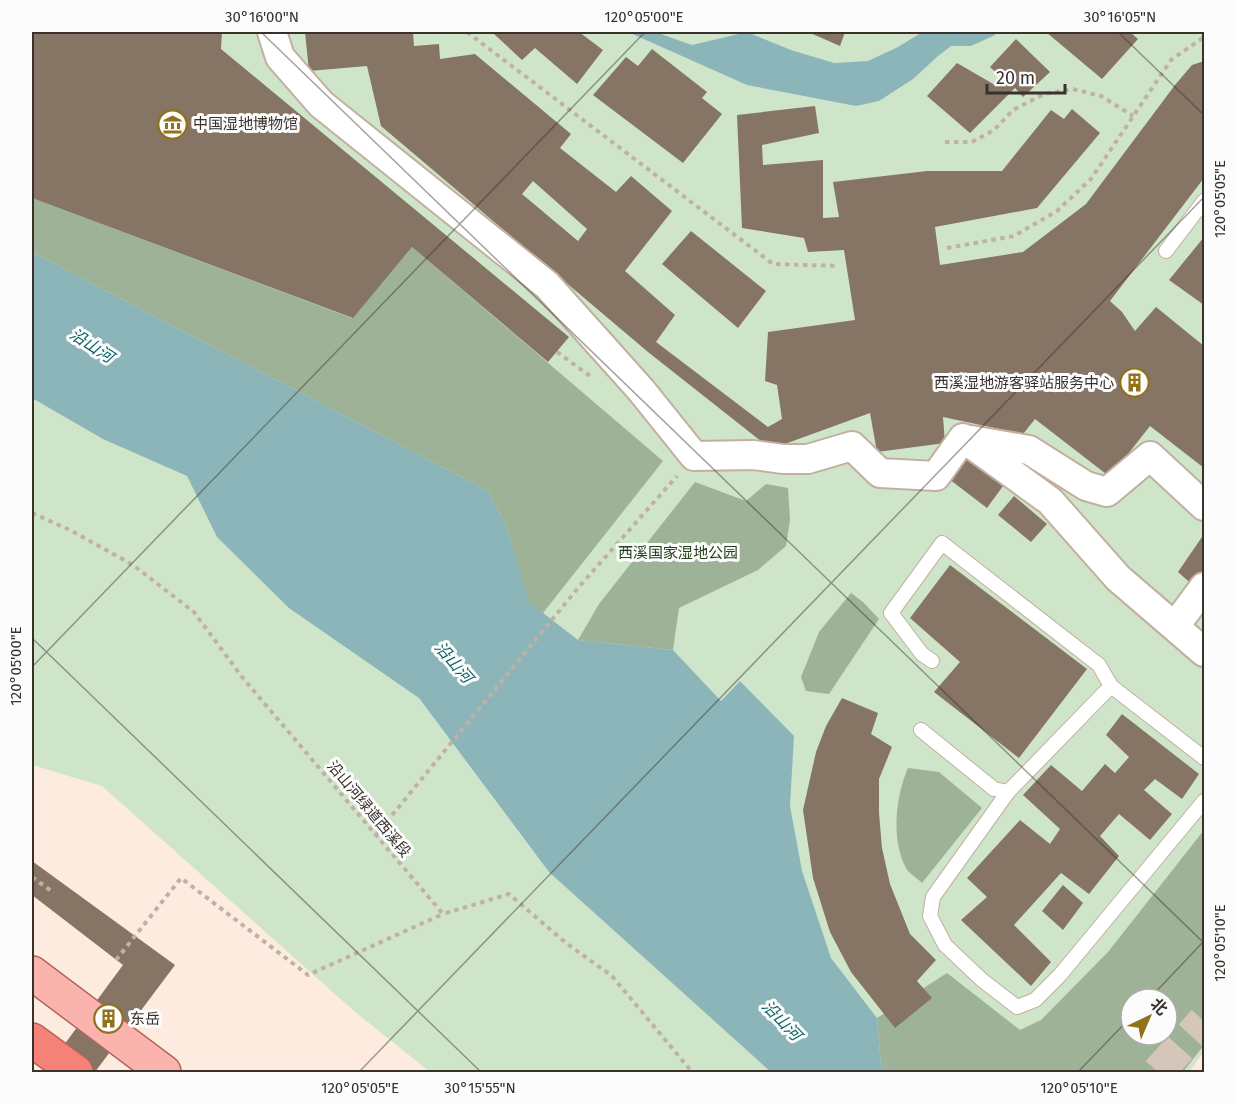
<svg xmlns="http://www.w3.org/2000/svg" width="1236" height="1104" viewBox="0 0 1236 1104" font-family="'Fira Sans','Noto Sans SC',sans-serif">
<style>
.green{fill:#cfe5c9;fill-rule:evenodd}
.forest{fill:#9db297;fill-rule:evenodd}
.water{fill:#8cb5b9}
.building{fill:#867465;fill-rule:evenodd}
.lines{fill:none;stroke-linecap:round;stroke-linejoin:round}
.highway-tunnel{stroke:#d5c6ba;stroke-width:33;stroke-dasharray:33 16;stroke-linecap:butt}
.lane-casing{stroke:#c3afa0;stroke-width:16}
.street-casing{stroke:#c3afa0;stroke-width:32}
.primary-casing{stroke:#b4655c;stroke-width:36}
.highway-casing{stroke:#b4655c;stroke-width:36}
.path{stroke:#c0b1a6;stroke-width:4;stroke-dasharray:4.5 4.5;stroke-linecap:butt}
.lane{stroke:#fff;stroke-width:14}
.street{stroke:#fff;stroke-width:28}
.primary{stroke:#fab3ad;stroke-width:33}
.highway{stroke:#f68177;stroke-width:33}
.ticks{fill:none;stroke:#39312b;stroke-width:1.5;stroke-opacity:0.45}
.labels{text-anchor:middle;stroke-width:6;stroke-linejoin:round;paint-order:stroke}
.poi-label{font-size:15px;fill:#39312b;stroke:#fcfcfc;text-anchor:start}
.park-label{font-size:15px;fill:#24421a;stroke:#fcfcfc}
.street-label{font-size:15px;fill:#39312b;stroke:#fcfcfc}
.water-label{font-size:16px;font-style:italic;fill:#066067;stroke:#fcfcfc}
.neatline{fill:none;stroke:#39312b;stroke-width:2}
.ticks-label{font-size:15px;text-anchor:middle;fill:#39312b}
</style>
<rect width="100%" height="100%" fill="#fcebde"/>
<!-- green -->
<path class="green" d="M32,32H1204V1051L1189,1072H430L354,1011L102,786L32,765ZM1131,999H1167V1035H1131Z"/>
<!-- forest -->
<g class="forest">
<polygon points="32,198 352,318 412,247 663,461 543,613 528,602 506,525 488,491 32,252"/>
<polygon points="695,482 746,501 766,484 788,488 790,520 786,546 758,570 679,608 673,650 578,640 599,604"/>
<polygon points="851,593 863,602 879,619 829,694 806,691 801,677 819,632"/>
<path d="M908,768L939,772L982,808L922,883C917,878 908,873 905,866C891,838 896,795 908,768Z"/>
<path d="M1204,830V1045L1183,1072H890L881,1065L877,1018L947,973L1020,1030L1041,1020L1108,952ZM1131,999H1167V1035H1131Z"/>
</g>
<!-- water -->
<g class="water">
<polygon points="628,32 655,32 692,45 747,32 791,50 834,63 868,61 896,48 923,32 999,32 993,36 971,46 951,46 938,56 913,79 879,101 856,106 747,85"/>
<polygon points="32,252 488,491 506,525 529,602 578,640 673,650 721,701 740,681 794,736 790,806 802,871 831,958 877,1018 881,1065 890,1072 771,1072 549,872 419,698 289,608 217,537 187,476 103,439 32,398"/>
</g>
<!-- building -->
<g class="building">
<polygon points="32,32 222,32 221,49 569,337 548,362 412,247 353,318 32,198"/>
<path d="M305,32H413L414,46L439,44L440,59L475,54L571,134L560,148L616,192L631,176L672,211L625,271L675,315L656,342L768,427L782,419L777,385L765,381L768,332L855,320L844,250L808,252L804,238L742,228L737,115L815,106L819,133L762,145L763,165L823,160V218L839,217L833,182L927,171H1002L1051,110L1064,119L1072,109L1100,133L1037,208L935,227L940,265L1023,252L1086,204L1175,85L1192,65L1204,61V178L1110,301L1122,312L1135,331L1156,307L1204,346V468L1150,426L1110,477L1035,419L1023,434L943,417L945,443L877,452L870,413L771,449L648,352L381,126L367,66L309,71ZM533,181L587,229L578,241L522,194Z"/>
<polygon points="497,32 579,32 603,50 577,84 535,48 522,60 494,34"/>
<polygon points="808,32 845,32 840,46"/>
<polygon points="1046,32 1130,32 1138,39 1102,79"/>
<polygon points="1016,39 1050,72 1023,97 1015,88 970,133 927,96 957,63 995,85 1003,79 990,67"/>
<polygon points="652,49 707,92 702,98 722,114 683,163 593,95 626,57 638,66"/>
<polygon points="691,231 766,291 738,328 662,264"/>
<polygon points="1204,237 1204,305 1169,280"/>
<polygon points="965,458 1003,486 987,508 949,479"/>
<polygon points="1014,496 1047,524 1031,542 998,515"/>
<polygon points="1204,534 1204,578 1196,588 1178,572"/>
<polygon points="950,565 1087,669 1019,758 934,692 960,662 910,618"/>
<polygon points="842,698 878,713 871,734 892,747 879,779 879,813 882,848 890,884 910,934 936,960 917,981 932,998 895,1028 851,972 830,932 813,878 803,810 816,752 826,726"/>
<polygon points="1122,714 1199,774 1182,799 1155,779 1144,790 1172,814 1150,840 1119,814 1100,836 1119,856 1089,894 1061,873 1014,925 1051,962 1031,986 961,920 987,897 967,878 1020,820 1050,844 1060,829 1023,795 1051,765 1082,791 1105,764 1115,773 1129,757 1106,735"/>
<polygon points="32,861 175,965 95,1072 44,1072 123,965 32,895"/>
<polygon points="1063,885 1083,903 1063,930 1042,911"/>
</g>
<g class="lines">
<!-- highway-tunnel -->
<polyline class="highway-tunnel" points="1158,1072 1204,1021"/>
<defs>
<g id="lane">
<polyline points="1166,251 1204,201"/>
<polyline points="932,661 922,654 891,613 942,543 1099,665 1111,686"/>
<polyline points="921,730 994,789 1008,792 1111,686 1204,758"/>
<polyline points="1008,792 933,897 930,916 945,945 982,980 1017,1007 1035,1000 1060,975 1204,801"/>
</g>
<g id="street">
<polyline points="272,32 280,57 321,104 547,285 641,390 694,456 753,455 783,459 808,459 852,446 880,473 936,476 963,438 1050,501 1118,578 1204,652"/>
<polyline points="971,440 1029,450 1086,486 1107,492 1150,456 1204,506"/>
<polyline points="1175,626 1204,587"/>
</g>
<polyline id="primary" points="32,973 164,1072"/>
<polyline id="highway" points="32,1040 76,1072"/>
</defs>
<!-- lane casing -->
<use href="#lane" class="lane-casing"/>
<!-- street casing -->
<use href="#street" class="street-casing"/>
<!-- primary casing -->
<use href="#primary" class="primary-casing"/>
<!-- highway casing -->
<use href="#highway" class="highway-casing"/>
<!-- path -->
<g class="path">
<polyline points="467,32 773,264 839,266"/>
<polyline points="945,142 972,142 994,130 1013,110 1044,94 1073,89 1101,96 1133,116"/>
<polyline points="947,248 1014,236 1057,211 1091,179 1171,60 1204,37"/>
<polyline points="557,352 590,376"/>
<polyline points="32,513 70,530 133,565 194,612 242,677 443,914 509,894 566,943 612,976 692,1072"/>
<polyline points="375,836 578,588 677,476"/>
<polyline points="32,877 54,893"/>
<polyline points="116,960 181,878 308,975 443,914"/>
</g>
<!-- lane -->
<use href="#lane" class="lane"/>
<!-- street -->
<use href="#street" class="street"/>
<!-- primary -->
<use href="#primary" class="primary"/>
<!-- highway -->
<use href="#highway" class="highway"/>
</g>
<!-- ticks -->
<path class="ticks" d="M261,32L1204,943M1118,32L1204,115M32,638L481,1072M32,667L645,32M1149,999L1204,941M359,1072L1204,197M1078,1072L1131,1017"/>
<!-- icons -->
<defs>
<symbol id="museum-ring" viewBox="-11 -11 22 22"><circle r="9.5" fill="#fcfcfc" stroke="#917218" stroke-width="1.5"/><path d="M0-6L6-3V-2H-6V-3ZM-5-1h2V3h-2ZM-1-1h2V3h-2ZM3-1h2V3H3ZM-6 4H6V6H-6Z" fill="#917218"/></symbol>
<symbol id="building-ring" viewBox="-11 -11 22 22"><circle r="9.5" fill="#fcfcfc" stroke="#917218" stroke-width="1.5"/><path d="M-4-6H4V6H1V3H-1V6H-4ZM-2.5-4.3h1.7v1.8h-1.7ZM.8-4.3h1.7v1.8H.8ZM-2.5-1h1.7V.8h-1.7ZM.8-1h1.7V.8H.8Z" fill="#917218"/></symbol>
</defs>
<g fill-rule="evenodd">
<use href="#museum-ring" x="156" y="108" width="33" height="33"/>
<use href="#building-ring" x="1118" y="366" width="33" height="33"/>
<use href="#building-ring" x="92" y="1002" width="33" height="33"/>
</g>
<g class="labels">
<!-- poi labels -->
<g class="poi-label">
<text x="193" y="129">中国湿地博物馆</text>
<text x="1114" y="388" text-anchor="end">西溪湿地游客驿站服务中心</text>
<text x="130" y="1024">东岳</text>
</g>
<!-- park labels -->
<g class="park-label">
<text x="678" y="558">西溪国家湿地公园</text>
</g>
<!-- street labels -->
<g class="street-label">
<text transform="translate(369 809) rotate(50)" y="5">沿山河绿道西溪段</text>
</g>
<!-- water labels -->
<g class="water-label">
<text transform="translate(92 345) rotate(33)" y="6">沿山河</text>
<text transform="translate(454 662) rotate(49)" y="6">沿山河</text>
<text transform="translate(782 1020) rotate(46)" y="6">沿山河</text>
</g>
</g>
<!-- border -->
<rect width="1236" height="1104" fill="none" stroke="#fcfcfc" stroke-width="66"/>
<!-- north arrow -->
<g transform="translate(1149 1017) rotate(44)"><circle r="28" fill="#fcfcfc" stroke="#aeaba8" stroke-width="1.5"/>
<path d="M0-4.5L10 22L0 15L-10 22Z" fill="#917218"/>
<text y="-9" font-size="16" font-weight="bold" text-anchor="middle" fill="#39312b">北</text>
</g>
<!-- scale -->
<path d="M987 84v9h78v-9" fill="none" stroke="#39312b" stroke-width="3"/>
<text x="996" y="84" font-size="18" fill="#39312b" stroke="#fcfcfc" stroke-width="4.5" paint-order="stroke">20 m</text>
<rect x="33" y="33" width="1170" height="1038" class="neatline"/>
<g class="ticks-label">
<text x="262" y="22">30°16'00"N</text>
<text x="644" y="22">120°05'00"E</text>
<text x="1120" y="22">30°16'05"N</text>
<text transform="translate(1220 199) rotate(-90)" y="5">120°05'05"E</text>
<text transform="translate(16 666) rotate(-90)" y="5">120°05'00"E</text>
<text transform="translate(1220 943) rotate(-90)" y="5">120°05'10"E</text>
<text x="360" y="1093">120°05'05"E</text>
<text x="480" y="1093">30°15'55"N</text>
<text x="1079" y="1093">120°05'10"E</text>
</g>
</svg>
